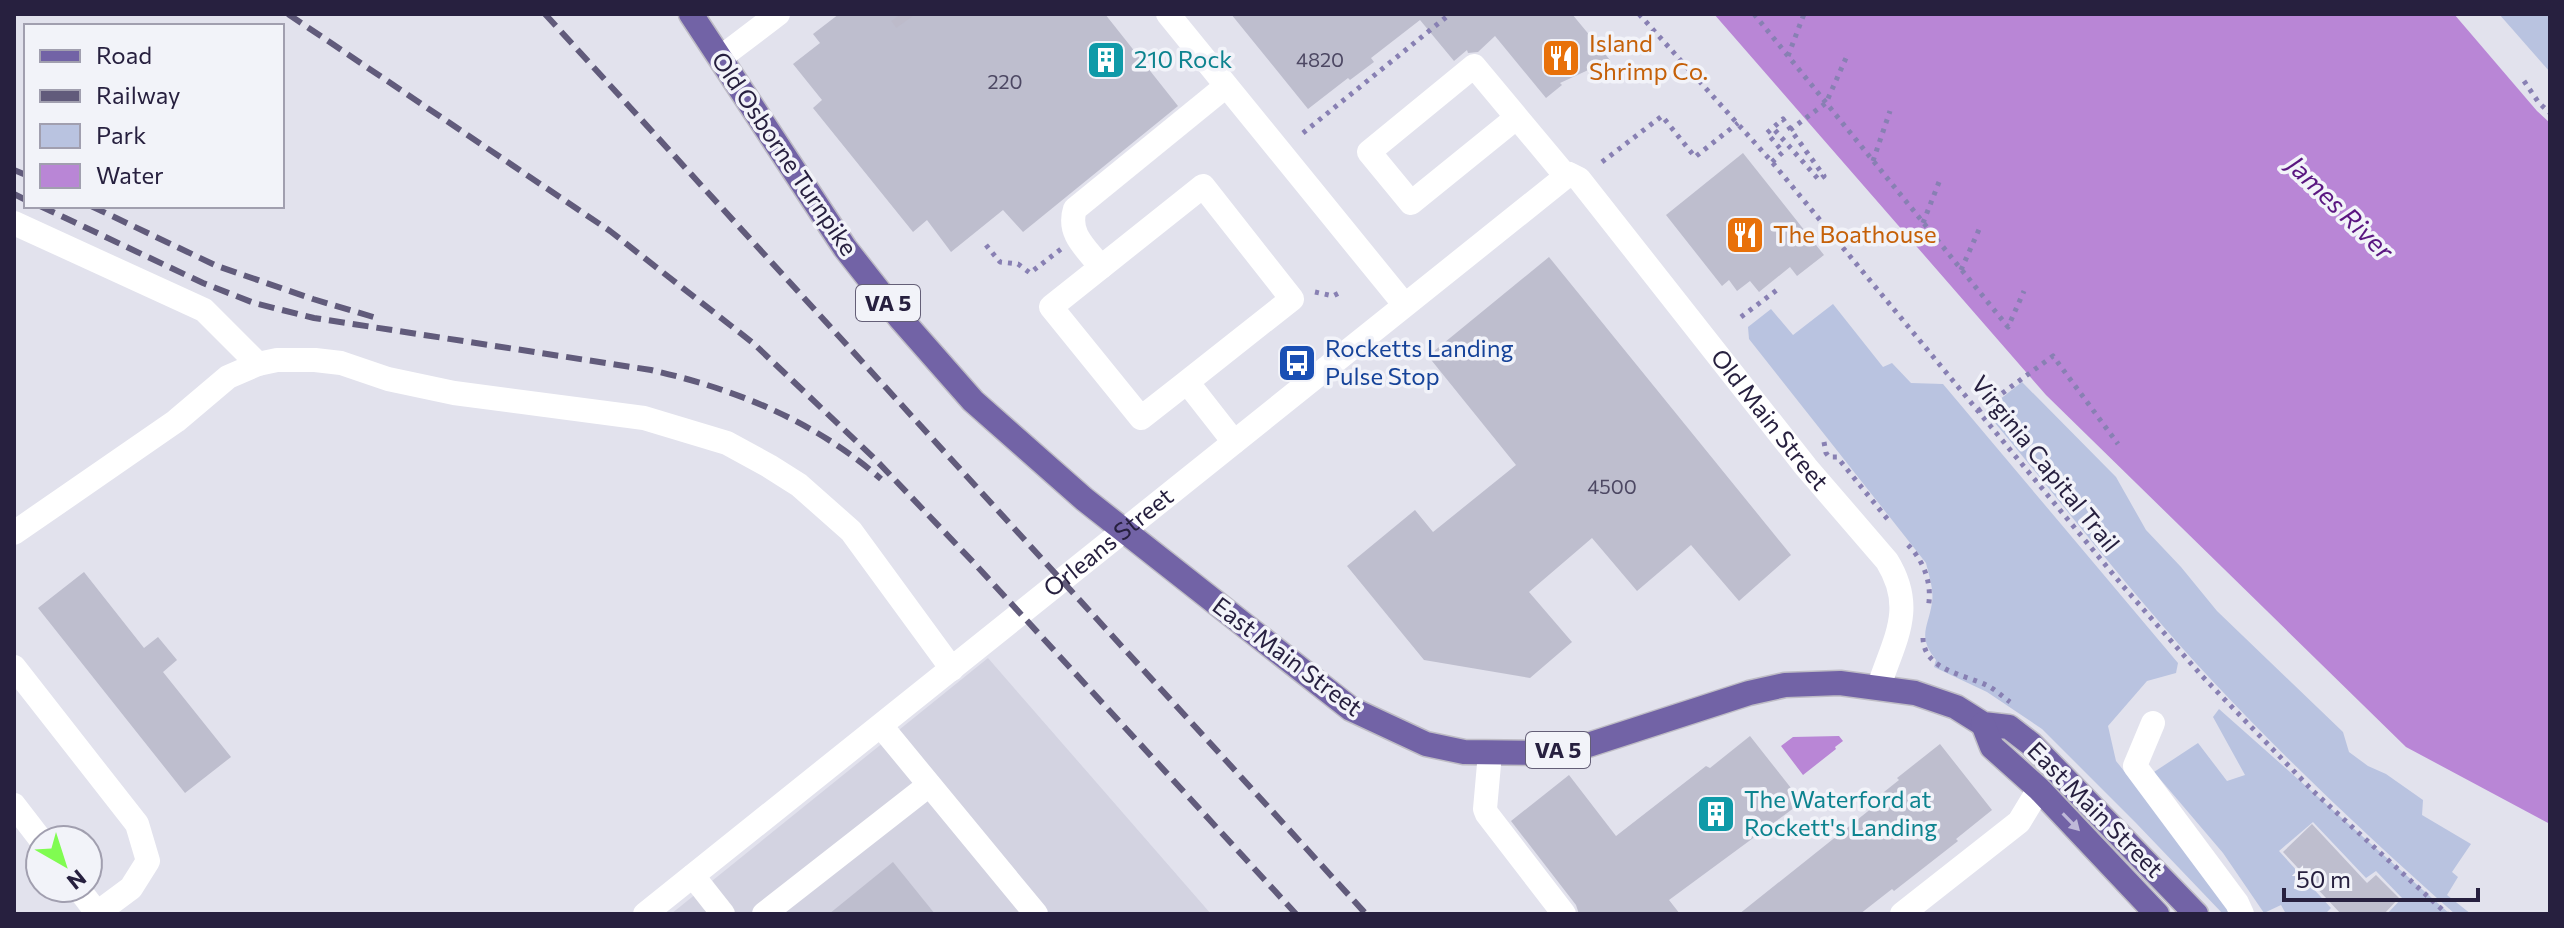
<svg xmlns="http://www.w3.org/2000/svg" width="2564" height="928" viewBox="0 0 2564 928" font-family="Commissioner,sans-serif">
<style>
.built{fill:#d3d3e1}
.green{fill:#b9c3e0}
.water{fill:#b986d6}
.building{fill:#bebece}
.lines{fill:none;stroke-linecap:round;stroke-linejoin:round}
.minor-tunnel{stroke:#bdbbca;stroke-width:24;stroke-dasharray:24 12;stroke-linecap:butt}
.major-casing{stroke:#bebcc5;stroke-width:27}
.path{stroke:#8880b3;stroke-width:5;stroke-dasharray:4 6;stroke-linecap:butt}
.minor{stroke:#fff;stroke-width:24}
.major{stroke:#7263a6;stroke-width:24}
.rail{stroke:#615b7b;stroke-width:6;stroke-dasharray:16 8;stroke-linecap:butt}
.oneway{fill:#bfb9d8}
.labels{text-anchor:middle;stroke-width:7;stroke-linejoin:round;paint-order:stroke}
.number-label{font-size:20px;fill:#4d4863}
.shield{fill:#f2f3f9;stroke:#645f77;stroke-width:2}
.shield-label{font-size:22px;font-weight:bold;fill:#27203f}
.food-label{font-size:24px;fill:#c56008;stroke:#f2f3f9;text-anchor:start}
.culture-label{font-size:24px;fill:#0d838f;stroke:#f2f3f9;text-anchor:start}
.street-label{font-size:24px;fill:#27203f;stroke:#f2f3f9}
.transit-label{font-size:24px;fill:#164399;stroke:#f2f3f9;text-anchor:start}
.water-label{font-size:26px;font-style:italic;fill:#5a1680;stroke:#f2f3f9}
</style>
<rect width="100%" height="100%" fill="#e2e2ed"/>
<!-- built -->
<polygon class="built" points="988,658 1211,914 671,914"/>
<!-- green -->
<g class="green">
<polygon points="2499,14 2550,14 2550,72"/>
<path d="M1833,304L1883,367L1892,363L1911,383L1943,384L2178,663L2176,673L2147,681L2108,726L2116,761L2220,890L2232,914H2223L2136,823L2042,729L1987,692L1934,667L1936,660C1917,636 1928,628 1932,603C1934,589 1929,576 1926,563L1749,339L1748,327L1771,309L1793,335Z"/>
<path d="M2022,382L2116,477L2146,530L2181,567L2217,611L2343,732L2349,752L2368,766L2386,774L2423,800L2422,815L2471,844L2452,872L2458,877L2447,895L2471,914H2455C2349,820 2236,713 2144,604C2090,541 2039,475 1985,411Z"/>
<polygon points="2219,709 2450,914 2387,914 2402,898 2376,871 2366,878 2313,822 2279,851 2331,908 2325,914 2286,914 2281,905 2264,913 2223,853 2154,772 2198,743 2227,781 2245,775 2213,717"/>
</g>
<!-- water -->
<g class="water">
<polygon points="1714,14 2454,14 2537,111 2550,123 2550,824 2406,747 2046,395"/>
<polygon points="1839,736 1843,741 1835,747 1836,749 1803,775 1781,746 1793,737"/>
</g>
<!-- building -->
<g class="building">
<polygon points="839,14 1105,14 1178,106 1023,232 1003,210 951,252 927,220 913,232 813,108 822,100 793,64 820,43 813,34"/>
<polygon points="1231,14 1572,14 1610,60 1560,83 1562,85 1546,98 1495,36 1478,52 1468,53 1467,50 1454,61 1420,20 1371,58 1374,62 1350,80 1348,78 1308,109"/>
<polygon points="1743,153 1824,255 1797,276 1790,267 1759,292 1750,281 1737,291 1729,280 1722,286 1666,215"/>
<polygon points="1549,257 1791,555 1739,601 1691,545 1637,591 1592,538 1529,592 1572,642 1530,678 1424,660 1347,566 1415,510 1433,532 1516,465 1428,356"/>
<polygon points="84,572 144,648 158,637 177,660 163,672 231,757 185,793 38,608"/>
<polygon points="1750,736 1802,802 1669,900 1680,914 1579,914 1576,905 1511,821 1569,775 1616,836 1706,766 1710,768"/>
<polygon points="1940,744 1992,810 1956,839 1958,841 1894,891 1892,889 1860,914 1739,914 1882,800 1879,796 1899,780 1897,778"/>
<polygon points="2312,824 2367,883 2376,875 2399,898 2384,914 2341,914 2283,852"/>
<polygon points="893,862 935,914 829,914"/>
</g>
<g class="lines">
<!-- minor-tunnel -->
<polyline class="minor-tunnel" points="901,14 906,21"/>
<defs>
<g id="major">
<polyline points="691,14 845,248 900,318 973,401 1084,499 1351,709 1426,744 1464,752 1540,753 1585,746 1749,693 1785,685 1840,683 1915,693 1956,707 1983,724 2009,727 2031,744 2196,914"/>
<polyline points="1983,724 1992,747 2039,789 2157,914"/>
</g>
</defs>
<!-- major casing -->
<use href="#major" class="major-casing"/>
<!-- path -->
<g class="path">
<polyline points="1639,14 1772,162 2122,585 2202,676 2313,791 2447,914"/>
<polyline points="1754,14 2008,327 2024,291"/>
<polyline points="1788,56 1804,14"/>
<polyline points="2524,81 2539,103 2550,113"/>
<polyline points="1790,130 1826,103 1846,58"/>
<polyline points="1303,133 1450,14"/>
<polyline points="1873,161 1890,111"/>
<polyline points="1602,162 1662,116 1695,157 1738,123"/>
<polyline points="1772,162 1783,152 1767,133 1783,119 1824,176 1819,180 1773,128"/>
<polyline points="1923,223 1941,177"/>
<polyline points="986,245 1000,262 1018,264 1030,273 1061,249"/>
<polyline points="1961,270 1981,225"/>
<polyline points="1315,292 1333,296 1341,292"/>
<polyline points="1741,317 1777,290"/>
<polyline points="1978,411 2053,356 2118,444"/>
<polyline points="1824,442 1826,453 1829,457 1837,457 1889,521"/>
<path d="M1908,545C1924,561 1933,585 1928,608"/>
<path d="M1923,638C1924,671 1965,674 1988,686C1996,690 2003,697 2010,702"/>
</g>
<!-- minor -->
<g class="minor">
<polyline points="1168,14 1404,304"/>
<polyline points="720,58 778,14"/>
<polyline points="1516,118 1411,203 1369,152 1474,66 1565,175"/>
<polyline points="14,223 204,310 258,364"/>
<path d="M1101,267C1086,248 1067,234 1075,209L1226,86"/>
<polyline points="1187,382 1141,418 1051,307 1203,186 1292,299 1187,382 1234,442"/>
<polyline points="14,533 176,421 228,377 258,364 277,360 315,360 341,363 388,379 454,393 644,418 727,443 769,466 799,485 851,531 952,669"/>
<polyline points="14,667 137,824 148,861 131,888 96,914"/>
<polyline points="2153,723 2135,766 2237,903 2242,914"/>
<polyline points="881,726 1036,914"/>
<polyline points="1490,753 1485,809 1487,814 1564,914"/>
<polyline points="14,805 41,840"/>
<polyline points="693,876 723,914"/>
<polyline points="78,888 97,913"/>
<path id="s1" d="M645,914L1569,174L1579,179L1806,467L1887,561C1916,608 1895,638 1879,686"/>
<polyline points="764,914 929,785"/>
<polyline points="1902,914 2019,822 2039,789"/>
</g>
<!-- major -->
<use href="#major" class="major"/>
<!-- rail -->
<g class="rail">
<polyline points="288,14 610,231 753,343 875,459 974,563 1296,914"/>
<polyline points="545,14 1366,914"/>
<polyline points="14,170 26,175"/>
<polyline points="14,194 26,200"/>
<path d="M40,206L203,283L254,303L314,318L651,370C735,389 815,421 881,479"/>
<polyline points="91,206 217,266 313,299 380,319"/>
</g>
</g>
<!-- one-way arrows -->
<defs><path id="oneway-solid" d="M-6-.8H1V-3.2L6.5 0L1 3.2V.8H-6Z" transform="scale(2)"/></defs>
<use class="oneway" href="#oneway-solid" transform="translate(2071 822) rotate(46)"/>
<!-- icons -->
<defs>
<symbol id="restaurant-square" viewBox="-11 -11 22 22"><rect x="-9" y="-9" width="18" height="18" rx="4" fill="#e8710a" stroke="#f2f3f9"/><path d="M-5-6h1v4h1v-4h1v4h1v-4h1v5L-1.5 .5V6h-2V.5L-5-1ZM5-6V6H3V1.5H1.5Q1.5-4 5-6Z" fill="#fff"/></symbol>
<symbol id="building-square" viewBox="-11 -11 22 22"><rect x="-9" y="-9" width="18" height="18" rx="4" fill="#0f9aa8" stroke="#f2f3f9"/><path d="M-4-6H4V6H1V3H-1V6H-4ZM-2.5-4.3h1.7v1.8h-1.7ZM.8-4.3h1.7v1.8H.8ZM-2.5-1h1.7V.8h-1.7ZM.8-1h1.7V.8H.8Z" fill="#fff"/></symbol>
<symbol id="bus-square" viewBox="-11 -11 22 22"><rect x="-9" y="-9" width="18" height="18" rx="4" fill="#1a4fb4" stroke="#f2f3f9"/><path d="M-5-6H5V4H4V6H2V4H-2V6H-4V4H-5ZM-3.5-4V0h7V-4ZM-3.5 1.2v1.5H-2V1.2ZM2 1.2v1.5H3.5V1.2Z" fill="#fff"/></symbol>
</defs>
<g fill-rule="evenodd">
<use href="#restaurant-square" x="1539" y="36" width="44" height="44"/>
<use href="#building-square" x="1084" y="38" width="44" height="44"/>
<use href="#restaurant-square" x="1723" y="213" width="44" height="44"/>
<use href="#bus-square" x="1275" y="341" width="44" height="44"/>
<use href="#building-square" x="1694" y="792" width="44" height="44"/>
</g>
<g class="labels">
<!-- number labels -->
<g class="number-label">
<text x="1320" y="67">4820</text>
<text x="1005" y="89">220</text>
<text x="1612" y="494">4500</text>
</g>
<!-- shield labels -->
<g class="shield">
<rect x="856" y="285" width="64" height="36" rx="6"/>
<rect x="1526" y="732" width="64" height="36" rx="6"/>
</g>
<g class="shield-label">
<text x="888" y="311">VA 5</text>
<text x="1558" y="758">VA 5</text>
</g>
<!-- food labels -->
<g class="food-label">
<text x="1589" y="52">Island<tspan x="1589" dy="28">Shrimp Co.</tspan></text>
<text x="1773" y="243">The Boathouse</text>
</g>
<!-- culture labels -->
<g class="culture-label">
<text x="1134" y="68">210 Rock</text>
<text x="1744" y="808">The Waterford at<tspan x="1744" dy="28">Rockett's Landing</tspan></text>
</g>
<!-- street labels -->
<g class="street-label">
<text transform="translate(784 154) rotate(56)" y="8">Old Osborne Turnpike</text>
<text dy="8" stroke="none"><textPath href="#s1" startOffset="1502">Old Main Street</textPath></text>
<text transform="translate(2045 464) rotate(51)" y="8">Virginia Capital Trail</text>
<text dy="8" stroke="none"><textPath href="#s1" startOffset="594">Orleans Street</textPath></text>
<text transform="translate(1287 657) rotate(37)" y="8">East Main Street</text>
<text transform="translate(2095 810) rotate(45)" y="8">East Main Street</text>
</g>
<!-- transit labels -->
<g class="transit-label">
<text x="1325" y="357">Rocketts Landing<tspan x="1325" dy="28">Pulse Stop</tspan></text>
</g>
<!-- water labels -->
<g class="water-label">
<text transform="translate(2340 208) rotate(44)" y="9">James River</text>
</g>
</g>
<!-- border -->
<rect width="2564" height="928" fill="none" stroke="#27203f" stroke-width="32"/>
<!-- legend -->
<rect x="24" y="24" width="260" height="184" fill="#f2f3f9" stroke="#a19faf" stroke-width="2"/>
<rect x="40" y="50" width="40" height="12" fill="#7263a6" stroke="#a19faf" stroke-width="2"/>
<text x="96" y="64" font-size="24" fill="#27203f">Road</text>
<rect x="40" y="90" width="40" height="12" fill="#615b7b" stroke="#a19faf" stroke-width="2"/>
<text x="96" y="104" font-size="24" fill="#27203f">Railway</text>
<rect x="40" y="124" width="40" height="24" fill="#b9c3e0" stroke="#a19faf" stroke-width="2"/>
<text x="96" y="144" font-size="24" fill="#27203f">Park</text>
<rect x="40" y="164" width="40" height="24" fill="#b986d6" stroke="#a19faf" stroke-width="2"/>
<text x="96" y="184" font-size="24" fill="#27203f">Water</text>
<!-- north arrow -->
<g transform="translate(64 864) rotate(141)"><circle r="38" fill="#f2f3f9" stroke="#a19faf" stroke-width="2"/>
<path d="M0-6L14 30L0 20L-14 30Z" fill="#80fc51"/>
<text y="-12" font-size="22" font-weight="bold" text-anchor="middle" fill="#27203f">N</text>
</g>
<!-- scale -->
<path d="M2284 888v12h194v-12" fill="none" stroke="#27203f" stroke-width="4"/>
<text x="2296" y="888" font-size="24" fill="#27203f" stroke="#f2f3f9" stroke-width="6" paint-order="stroke">50 m</text>
</svg>
